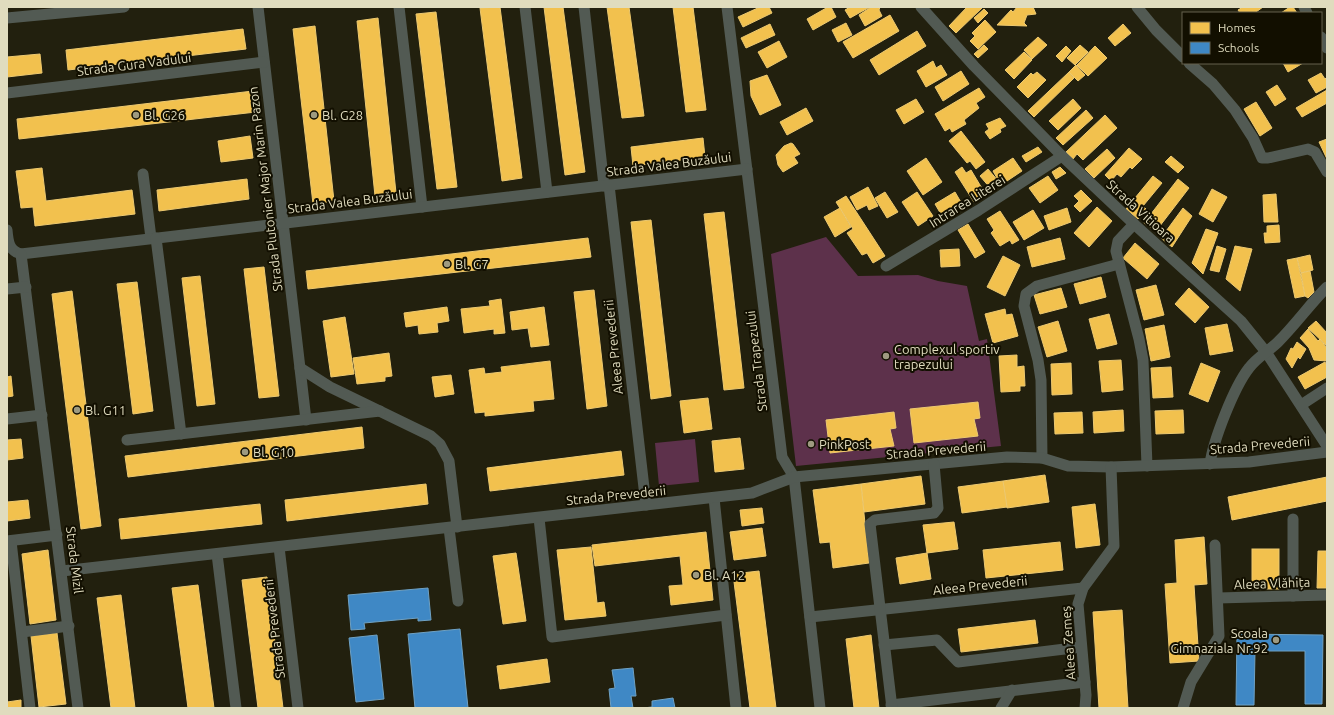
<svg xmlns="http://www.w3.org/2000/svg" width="1334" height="715" viewBox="0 0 1334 715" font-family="Ubuntu,sans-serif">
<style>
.green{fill:#5d314b}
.homes{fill:#f2c14e;stroke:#edc970}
.schools{fill:#3f88c5;stroke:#6fa1c3}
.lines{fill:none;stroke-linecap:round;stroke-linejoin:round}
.minor{stroke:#525a53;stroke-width:11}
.poi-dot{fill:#9e9a80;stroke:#120f00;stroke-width:1.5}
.labels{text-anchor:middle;stroke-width:4;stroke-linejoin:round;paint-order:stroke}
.street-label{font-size:13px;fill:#e0dcbe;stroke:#120f00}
.poi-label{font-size:13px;fill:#e0dcbe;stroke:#120f00;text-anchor:start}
</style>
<rect width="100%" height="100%" fill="#22200e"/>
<!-- green -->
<g class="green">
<polygon points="826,237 858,276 918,275 938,281 967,286 979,341 987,339 1001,446 796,466 771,254"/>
<polygon points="695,439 699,482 659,486 655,443"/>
</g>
<!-- homes -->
<g class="homes">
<polygon points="500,7 522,178 502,181 480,8"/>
<polygon points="544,7 563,7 585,172 565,175"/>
<polygon points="607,7 629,7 644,116 622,118"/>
<polygon points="673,7 693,7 706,110 686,112"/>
<polygon points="760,7 769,7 772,13 743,27 738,17"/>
<polygon points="828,7 831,7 836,17 813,30 807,19"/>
<polygon points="850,7 868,7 868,8 850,18 845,10"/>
<polygon points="871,7 880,7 879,10 882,16 865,26 859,15"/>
<polygon points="967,7 983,7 956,33 949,26"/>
<polygon points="1017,7 1033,7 1036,14 1027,15 1024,23 1027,26 997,25 1011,10 1013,12"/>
<polygon points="1243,7 1263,7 1256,12 1257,13 1240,13 1238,10"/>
<polygon points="1290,7 1293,7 1297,13 1281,13"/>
<polygon points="984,9 988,13 978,23 974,18"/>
<polygon points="436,12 457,187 437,189 416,14"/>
<polygon points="890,15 899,31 853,58 843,42"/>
<polygon points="378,18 396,193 375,196 357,21"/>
<polygon points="985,20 996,32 978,49 970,41 975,36 972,33"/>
<polygon points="846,23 852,35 838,42 832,30"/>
<polygon points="770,24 775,35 746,48 741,38"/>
<polygon points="1123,24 1131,33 1115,46 1108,38"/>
<polygon points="315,26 334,201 313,204 293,29"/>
<polygon points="243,29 246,49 68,70 66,50"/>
<polygon points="917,31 926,46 879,75 870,60"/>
<polygon points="1038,37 1047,45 1032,59 1024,50"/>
<polygon points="779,41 787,57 767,68 758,52"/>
<polygon points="984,45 988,49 978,58 974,54"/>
<polygon points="1080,45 1088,52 1075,65 1067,58"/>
<polygon points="1066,46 1071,51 1062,62 1056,56"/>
<polygon points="1095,46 1107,58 1088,76 1077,65"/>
<polygon points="1024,52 1032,60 1014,79 1005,70"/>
<polygon points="40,54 42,73 7,77 7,57"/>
<polygon points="933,61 936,68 941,65 947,75 926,87 917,71"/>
<polygon points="1283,63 1303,63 1288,72"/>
<polygon points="1076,65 1085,75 1078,81 1069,72"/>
<polygon points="961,71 969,84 943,101 935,87"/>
<polygon points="1037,72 1046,80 1028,98 1017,87 1031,73 1033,75"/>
<polygon points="1069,72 1074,78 1034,117 1028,111"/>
<polygon points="1321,73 1325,79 1327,77 1327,87 1316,93 1308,80"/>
<polygon points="767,75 781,105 760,115 751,96 750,81"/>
<polygon points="1277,85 1286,99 1275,106 1266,92"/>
<polygon points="979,88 985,97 976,103 979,108 964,120 966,124 952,132 950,128 945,131 935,114"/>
<polygon points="1327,90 1327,103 1302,117 1296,108"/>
<polygon points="253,91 256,112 19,139 17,119"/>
<polygon points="916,99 924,112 904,124 896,110"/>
<polygon points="1073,99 1081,108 1058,130 1049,121"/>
<polygon points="1256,102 1272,128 1260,136 1244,109"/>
<polygon points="806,108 813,121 787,135 780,122"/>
<polygon points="1086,110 1093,118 1063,145 1056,138"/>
<polygon points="1105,115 1117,128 1083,160 1077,154 1073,159 1066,152"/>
<polygon points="1000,118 1006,126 1000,129 1001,132 990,139 985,132 989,129 986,124"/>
<polygon points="961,131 985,162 976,169 970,161 967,163 949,141"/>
<polygon points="250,136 253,158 221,162 218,141"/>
<polygon points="703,138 705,157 633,166 631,147"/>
<polygon points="1327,139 1327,159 1319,142"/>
<polygon points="791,143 793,144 800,154 794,157 798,163 783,172 778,165 776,155 784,146"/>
<polygon points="1038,147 1042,152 1026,162 1022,156"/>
<polygon points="1129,148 1142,159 1132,169 1130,167 1121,177 1117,174 1111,181 1105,175"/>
<polygon points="1107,149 1115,158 1094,178 1085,169"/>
<polygon points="1171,156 1184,167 1178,173 1165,162"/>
<polygon points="926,158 942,182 923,195 907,171"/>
<polygon points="1013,158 1022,171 1001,185 993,171"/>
<polygon points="962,167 966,173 971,170 986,195 974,202 955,172"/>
<polygon points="1060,167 1066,173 1056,179 1052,172"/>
<polygon points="42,168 46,201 132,190 135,214 35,226 33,207 21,208 16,171"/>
<polygon points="988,169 999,182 991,189 980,176"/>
<polygon points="1048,176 1058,190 1040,203 1029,188"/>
<polygon points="1153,176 1162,183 1143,206 1146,209 1138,219 1126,209"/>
<polygon points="247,179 249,199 159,211 157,190"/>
<polygon points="1178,179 1189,188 1156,231 1144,223"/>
<polygon points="868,187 878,206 869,210 867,205 857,210 850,197"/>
<polygon points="1212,189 1227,197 1213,222 1199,214"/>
<polygon points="1081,190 1092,201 1080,212 1074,206 1079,201 1074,196"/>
<polygon points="885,192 898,212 887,218 875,198"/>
<polygon points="917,192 933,216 918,226 902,202"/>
<polygon points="955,192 962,204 942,216 935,204"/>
<polygon points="1276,194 1278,222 1264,222 1263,195"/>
<polygon points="846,196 885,256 873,263 867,253 862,255 847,233 853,229 836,202"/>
<polygon points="1097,207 1112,221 1089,247 1074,233"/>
<polygon points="840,208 851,227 835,237 824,217"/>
<polygon points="1067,208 1071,222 1049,230 1044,216"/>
<polygon points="1183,208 1192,216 1172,247 1161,238"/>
<polygon points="1033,210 1044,228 1024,240 1013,222"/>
<polygon points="1000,211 1019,240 1012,244 1010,240 1000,246 991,233 994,230 987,219"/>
<polygon points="724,212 744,388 724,390 704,214"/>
<polygon points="651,220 671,396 651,399 631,222"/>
<polygon points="968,224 985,252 975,258 958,230"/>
<polygon points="1279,225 1280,242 1265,243 1264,233 1267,233 1267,226"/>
<polygon points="1206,229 1218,233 1203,274 1192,263"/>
<polygon points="588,238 591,257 308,289 306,271"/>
<polygon points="1060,238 1065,259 1032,267 1027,247"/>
<polygon points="1135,243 1159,264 1147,279 1123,258"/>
<polygon points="1217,246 1226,249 1219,272 1210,270"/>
<polygon points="1235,246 1252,249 1240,291 1226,279"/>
<polygon points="959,249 960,266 941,267 940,250"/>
<polygon points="1310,255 1313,270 1301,273 1297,258"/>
<polygon points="1003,256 1020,265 1005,296 987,287"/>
<polygon points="1297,258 1305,296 1295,298 1287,260"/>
<polygon points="264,267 279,396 259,398 244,269"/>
<polygon points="1310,271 1314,292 1308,298 1305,296 1301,273"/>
<polygon points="200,276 215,404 197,406 182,278"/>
<polygon points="1101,277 1106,297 1080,304 1074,284"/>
<polygon points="137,282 153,411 133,414 117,284"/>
<polygon points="1156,285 1164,315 1144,320 1136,290"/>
<polygon points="1061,288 1067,307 1040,314 1034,295"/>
<polygon points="1189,288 1209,307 1195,323 1175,304"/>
<polygon points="594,290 607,406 587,409 574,292"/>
<polygon points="72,291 101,526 81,529 52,294"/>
<polygon points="501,299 505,333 494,334 494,329 464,333 461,309 490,306 489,301"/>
<polygon points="447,307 449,321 437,323 438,332 419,334 418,325 406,327 404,313"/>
<polygon points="544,307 549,345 531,347 528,328 512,330 510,312"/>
<polygon points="1005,309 1006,315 1012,314 1018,336 993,343 985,314"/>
<polygon points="1109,314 1117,344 1097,349 1089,319"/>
<polygon points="345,317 354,374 331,377 323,321"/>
<polygon points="1058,321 1067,351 1047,357 1038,327"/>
<polygon points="1316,321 1327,333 1327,346 1308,328"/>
<polygon points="1227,324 1233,351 1210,355 1205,328"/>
<polygon points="1164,325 1170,357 1151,361 1145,329"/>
<polygon points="1308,329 1318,341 1320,339 1327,348 1327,361 1314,360 1309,348 1300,338"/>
<polygon points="1297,342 1306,349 1300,359 1298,357 1292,368 1286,359 1291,348 1293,349"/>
<polygon points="389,353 392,376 385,377 385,381 357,384 353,358"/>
<polygon points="1017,355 1017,367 1024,366 1025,386 1020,386 1020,391 1001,392 999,356"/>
<polygon points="1121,360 1123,390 1102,392 1099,361"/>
<polygon points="550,361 554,399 533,401 534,411 485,416 485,412 475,413 469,370 484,368 485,374 502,372 501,367"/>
<polygon points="1325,362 1327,366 1327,377 1305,389 1298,377"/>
<polygon points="1071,363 1072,394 1052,395 1051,364"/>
<polygon points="1201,363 1220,371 1208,402 1189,394"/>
<polygon points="1171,367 1173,397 1153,398 1151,368"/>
<polygon points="451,375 454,394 435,397 432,377"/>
<polygon points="11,376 13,396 7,397 7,377"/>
<polygon points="708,398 712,429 684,433 680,401"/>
<polygon points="978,402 980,418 974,419 978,436 914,443 910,409"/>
<polygon points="1123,410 1124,431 1094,433 1093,412"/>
<polygon points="1183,410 1184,433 1156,434 1155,411"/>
<polygon points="894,412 896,428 890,429 894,446 830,453 826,420"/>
<polygon points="1082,412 1083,433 1055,434 1054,413"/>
<polygon points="362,427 364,448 128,477 125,456"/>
<polygon points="740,438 744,469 715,472 712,441"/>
<polygon points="21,439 23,458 7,460 7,440"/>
<polygon points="621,451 624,475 490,491 487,468"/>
<polygon points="1045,475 1049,502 1007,508 1003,481"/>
<polygon points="921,476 925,504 864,512 861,484"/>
<polygon points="1327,477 1327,501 1232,520 1228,497"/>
<polygon points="1003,481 1007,507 962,513 958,487"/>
<polygon points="426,484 428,504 287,521 285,500"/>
<polygon points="861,484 869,563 833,568 830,542 820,543 813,490"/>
<polygon points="28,500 30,518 7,521 7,502"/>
<polygon points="260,504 262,524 121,539 119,519"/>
<polygon points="1095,504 1100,545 1076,548 1072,507"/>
<polygon points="762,508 764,523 742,526 740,510"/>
<polygon points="954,522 958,549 927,553 923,525"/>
<polygon points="762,528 766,556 734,560 730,532"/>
<polygon points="706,532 713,600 671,605 669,586 683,585 680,556 595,566 592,545"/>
<polygon points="1204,537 1207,584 1194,585 1199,661 1170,663 1165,584 1177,583 1175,540"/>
<polygon points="1060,542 1063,570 986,578 983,550"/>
<polygon points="591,547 597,603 604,602 606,616 565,620 557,550"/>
<rect x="1252" y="549" width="27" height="40"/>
<polygon points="48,550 56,620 30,624 22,554"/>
<polygon points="1318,551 1327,551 1327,588 1317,588"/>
<polygon points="516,553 526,621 503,624 493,556"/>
<polygon points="927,553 931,579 900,584 896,558"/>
<polygon points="759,571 776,708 750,708 733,574"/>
<polygon points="267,577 283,708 258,708 242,580"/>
<polygon points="198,585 214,708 188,708 172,588"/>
<polygon points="121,595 135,708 111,708 97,598"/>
<polygon points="1122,610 1128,708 1099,708 1093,612"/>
<polygon points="1035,620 1038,643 961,652 958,629"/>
<polygon points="57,633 66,704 39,707 31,636"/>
<polygon points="871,635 879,708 854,708 846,639"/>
<polygon points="547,659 550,682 500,689 497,666"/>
<polygon points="21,700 21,708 7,708 7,702"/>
</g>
<!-- schools -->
<g class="schools">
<polygon points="428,588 431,620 418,621 418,618 364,623 365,629 351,630 348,595"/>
<polygon points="460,629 468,708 415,708 408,634"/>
<polygon points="1237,634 1323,635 1322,704 1305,704 1305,651 1255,651 1254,705 1236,705"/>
<polygon points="377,635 384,699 356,702 349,638"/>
<polygon points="633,668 636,696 631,696 633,708 611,708 609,689 615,688 612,670"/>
<polygon points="673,698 675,708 643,708 652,707 652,701"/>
</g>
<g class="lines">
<!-- minor -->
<g class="minor">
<polyline points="258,7 306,420"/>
<polyline points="399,7 422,207"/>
<polyline points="525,7 547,192"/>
<polyline points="584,7 604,186"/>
<polyline points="727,7 782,457 794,477 820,708"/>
<polyline points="921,7 974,66 1062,156 1134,224 1241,321 1266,352 1327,446"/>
<polyline points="1137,7 1156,30 1183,57"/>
<polyline points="1304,7 1307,13"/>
<polyline points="7,18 124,7"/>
<polyline points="1321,37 1327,48"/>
<polyline points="1189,63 1213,84 1235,110 1253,138 1262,158 1268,158 1308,149 1315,152 1327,172"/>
<polyline points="7,93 264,62"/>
<polyline points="143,174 151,238"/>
<polyline points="609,185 646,505"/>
<polyline points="1134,224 1118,241 1116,251 1139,339 1143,360 1147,466"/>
<path d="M7,230C8,242 9,251 21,254L747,169"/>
<polyline points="156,238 181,434"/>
<polyline points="21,254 78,708"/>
<polyline points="886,266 979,210 1062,156"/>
<polyline points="7,289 26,287"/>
<polyline points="300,368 330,387 431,436 440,444 449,461 457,527"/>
<polyline points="1301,405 1327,388"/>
<polyline points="7,419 42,415"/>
<polyline points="127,440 380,411"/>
<polyline points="1042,458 1041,380 1038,360 1024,306 1026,294 1037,286 1119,264"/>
<path d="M1210,464C1213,441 1234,387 1249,368C1257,357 1269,351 1278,342C1296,324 1310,304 1327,287"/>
<polyline points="714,498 736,708"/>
<polyline points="539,518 552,637 726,615"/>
<polyline points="449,528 458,601"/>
<polyline points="7,541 57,535"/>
<polyline points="11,541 30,708"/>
<polyline points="279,547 298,708"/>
<polyline points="217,554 236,708"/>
<polyline points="62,571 752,493 794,477 1007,457 1042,458 1068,466 1111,467 1249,462 1327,452"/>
<polyline points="1293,596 1293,519"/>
<polyline points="1218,598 1327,595"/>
<polyline points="810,617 1083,588"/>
<polyline points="22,632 69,626"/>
<polyline points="884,645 937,640 958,662 1081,647"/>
<polyline points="891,705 1085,682"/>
<polyline points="892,708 870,524 875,520 934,513 938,508 934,464"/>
<polyline points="1001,708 1012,690"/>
<polyline points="1085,708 1086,695 1078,604 1083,588 1114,546 1111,467"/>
<polyline points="1183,708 1191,682 1219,636 1215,545"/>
</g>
</g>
<!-- markers -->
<g class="poi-dot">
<circle cx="136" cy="115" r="4"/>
<circle cx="314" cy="115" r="4"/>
<circle cx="447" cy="264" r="4"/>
<circle cx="886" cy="356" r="4"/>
<circle cx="77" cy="410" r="4"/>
<circle cx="811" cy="444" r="4"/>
<circle cx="245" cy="452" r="4"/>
<circle cx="696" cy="575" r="4"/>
<circle cx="1276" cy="640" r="4"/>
</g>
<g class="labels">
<!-- street labels -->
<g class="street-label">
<text transform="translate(134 64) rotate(-7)" y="5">Strada Gura Vadului</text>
<text transform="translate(669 164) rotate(-7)" y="5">Strada Valea Buzăului</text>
<text transform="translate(265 189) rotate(-97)" y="5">Strada Plutonier Major Marin Pazon</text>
<text transform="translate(350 201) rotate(-7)" y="5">Strada Valea Buzăului</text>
<text transform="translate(967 201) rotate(-32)" y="5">Intrarea Literei</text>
<text transform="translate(1141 211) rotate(42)" y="5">Strada Vitioara</text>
<text transform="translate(613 347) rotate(-96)" y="5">Aleea Prevederii</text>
<text transform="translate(756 361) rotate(-97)" y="5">Strada Trapezului</text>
<text transform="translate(1260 445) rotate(-5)" y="5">Strada Prevederii</text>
<text transform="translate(936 450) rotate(-5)" y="5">Strada Prevederii</text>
<text transform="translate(616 495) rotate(-6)" y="5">Strada Prevederii</text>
<text transform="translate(75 560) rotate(83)" y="5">Strada Mizil</text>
<text transform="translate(1272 583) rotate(-2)" y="5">Aleea Vlăhița</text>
<text transform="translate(980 585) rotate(-6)" y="5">Aleea Prevederii</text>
<text transform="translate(274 629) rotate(-97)" y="5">Strada Prevederii</text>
<text transform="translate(1068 643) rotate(-94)" y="5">Aleea Zemeș</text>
</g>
<!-- poi labels -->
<g class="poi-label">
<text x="144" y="120">Bl. G26</text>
<text x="322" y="120">Bl. G28</text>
<text x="455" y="269">Bl. G7</text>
<text x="894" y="354">Complexul sportiv<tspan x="894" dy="15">trapezului</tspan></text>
<text x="85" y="415">Bl. G11</text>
<text x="819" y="449">PinkPost</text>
<text x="253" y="457">Bl. G10</text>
<text x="704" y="580">Bl. A12</text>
<text x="1268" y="638" text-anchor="end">Scoala<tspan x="1268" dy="15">Gimnaziala Nr.92</tspan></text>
</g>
</g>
<!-- border -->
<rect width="1334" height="715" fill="none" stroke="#e0dcbe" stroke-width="16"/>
<!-- legend -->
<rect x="1182" y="12" width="140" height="52" fill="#120f00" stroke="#64614c"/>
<rect x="1190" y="22" width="20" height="12" fill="#f2c14e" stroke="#64614c"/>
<text x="1218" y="32" font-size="12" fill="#e0dcbe">Homes</text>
<rect x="1190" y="42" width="20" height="12" fill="#3f88c5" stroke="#64614c"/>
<text x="1218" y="52" font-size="12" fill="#e0dcbe">Schools</text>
</svg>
